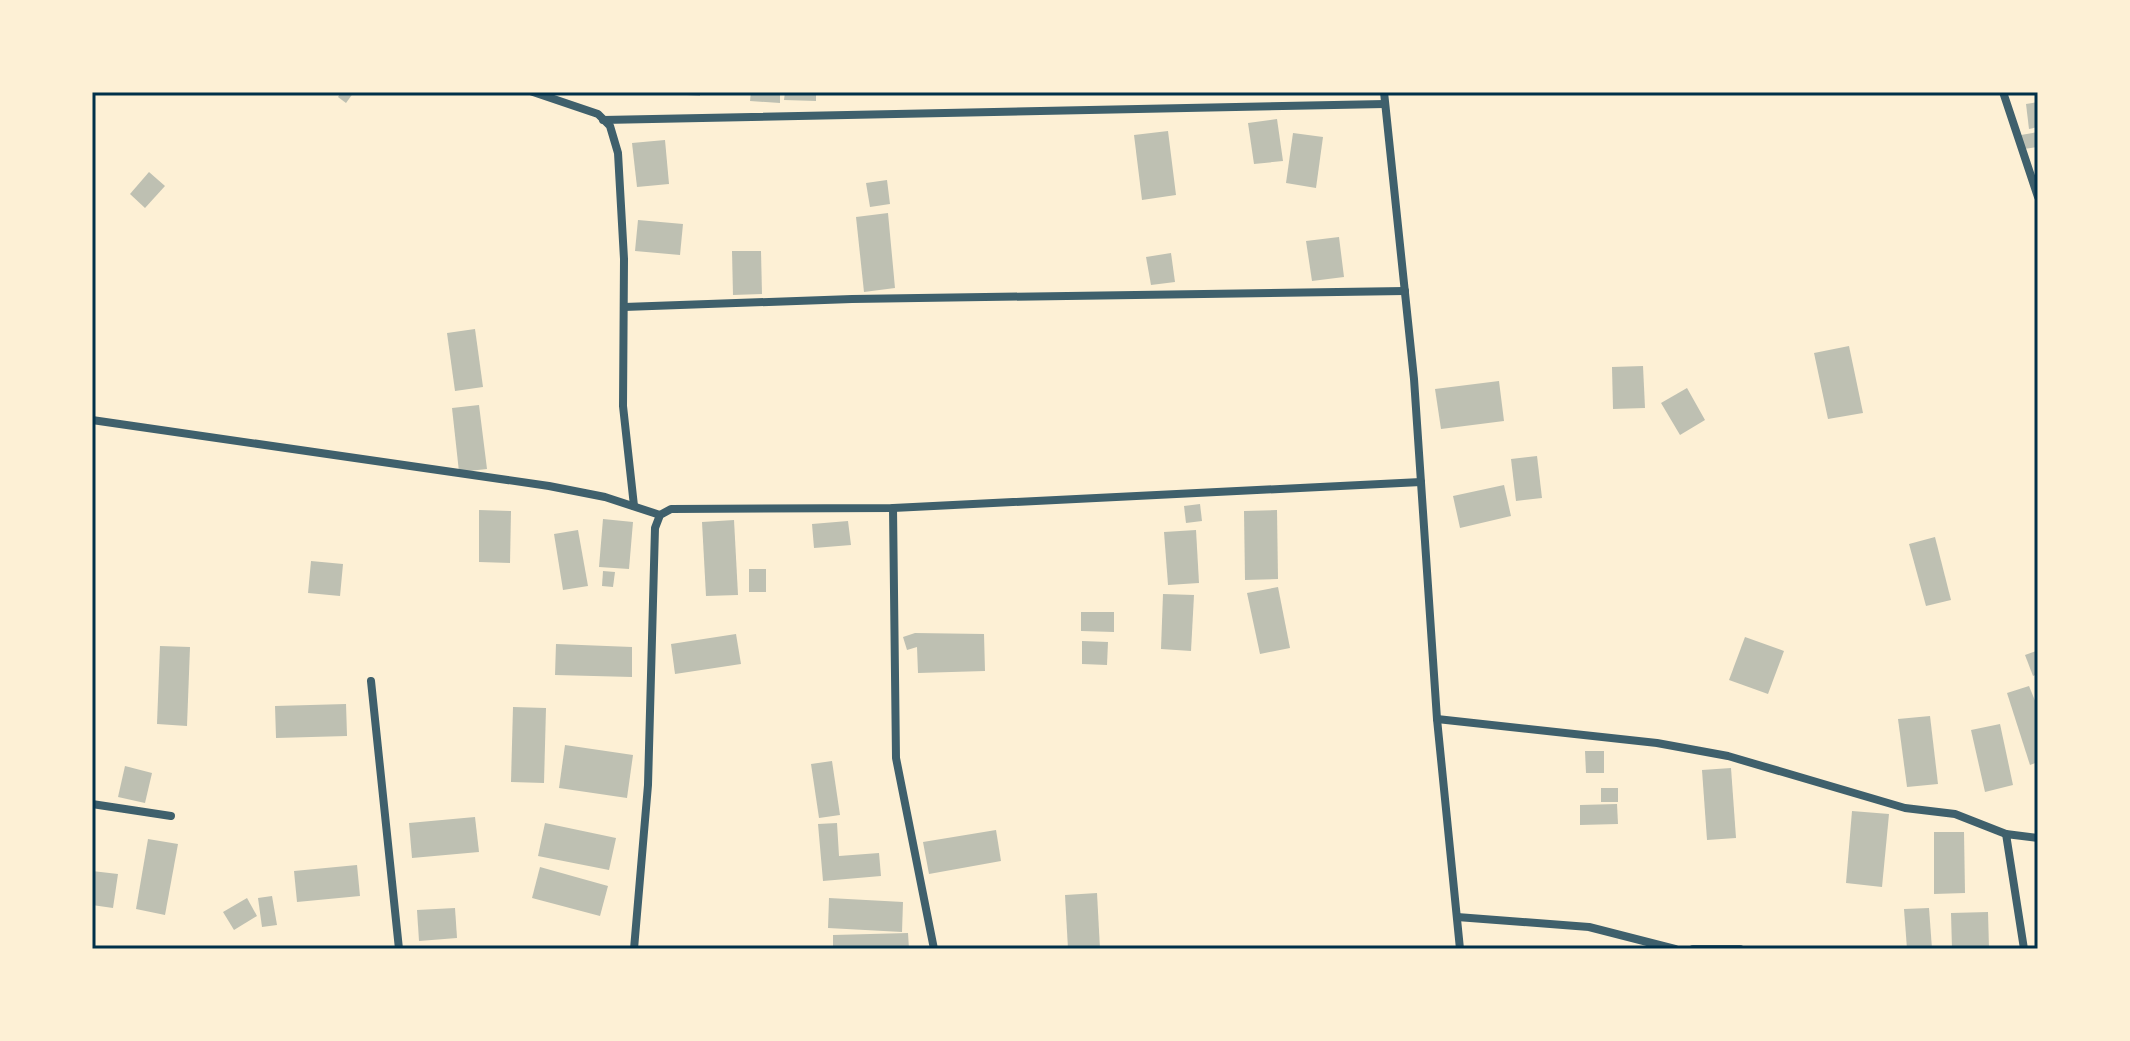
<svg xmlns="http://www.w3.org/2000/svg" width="2130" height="1041" viewBox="0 0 2130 1041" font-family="Quicksand,sans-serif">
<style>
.building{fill:#bec0b2}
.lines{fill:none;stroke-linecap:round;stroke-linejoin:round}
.minor{stroke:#3f606c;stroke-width:8}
.neatline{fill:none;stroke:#003049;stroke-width:3}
</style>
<rect width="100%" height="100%" fill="#fdf0d5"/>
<!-- building -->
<g class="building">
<polygon points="341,92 354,92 346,103 338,97"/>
<polygon points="673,92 700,92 700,96 673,94"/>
<polygon points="751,92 780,92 780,103 750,101"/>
<polygon points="785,92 816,92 816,101 784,100"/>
<polygon points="2038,102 2038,127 2029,129 2026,104"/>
<polygon points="1277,119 1283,161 1254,164 1248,123"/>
<polygon points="1168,131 1176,195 1142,200 1134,135"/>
<polygon points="2038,132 2038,147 2024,149 2021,135"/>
<polygon points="1293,133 1323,137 1316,188 1286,183"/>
<polygon points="665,140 669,184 637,187 632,143"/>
<polygon points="149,172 165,186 145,208 130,194"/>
<polygon points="887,180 890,204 870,207 866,183"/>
<polygon points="888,213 895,288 864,292 856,217"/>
<polygon points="638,220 683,224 680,255 635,251"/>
<polygon points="1339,237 1344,277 1312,281 1306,241"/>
<polygon points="732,251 761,251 762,294 733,295"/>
<polygon points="1171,253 1175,282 1151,285 1146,257"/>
<polygon points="475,329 483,387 455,391 447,333"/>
<polygon points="1849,346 1863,413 1828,419 1814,353"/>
<polygon points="1643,366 1645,408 1613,409 1612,367"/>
<polygon points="1499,381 1504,421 1441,429 1435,389"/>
<polygon points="1687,388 1705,420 1680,435 1661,403"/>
<polygon points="479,405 487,469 459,472 452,408"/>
<polygon points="1537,456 1542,498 1516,501 1511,459"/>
<polygon points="1504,485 1511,516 1460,528 1453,496"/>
<polygon points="1200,504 1202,521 1186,523 1184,506"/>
<polygon points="479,510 511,511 510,563 479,562"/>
<polygon points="1277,510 1278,579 1245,580 1244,511"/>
<polygon points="603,519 633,522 629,569 599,567"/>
<polygon points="734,520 738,595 706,596 702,522"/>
<polygon points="848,521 851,545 814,548 812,524"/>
<polygon points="578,530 588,586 563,590 554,534"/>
<polygon points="1196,530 1199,583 1168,585 1164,532"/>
<polygon points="1935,537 1951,600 1926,606 1909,544"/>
<polygon points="311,561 343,564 340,596 308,593"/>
<rect x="749" y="569" width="17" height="23"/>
<polygon points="603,571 615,572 613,587 602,586"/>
<polygon points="1278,587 1290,648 1260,654 1247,593"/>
<polygon points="1163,594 1194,595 1191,651 1161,649"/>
<polygon points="1081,612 1114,612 1114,632 1081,631"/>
<polygon points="915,633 984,634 985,671 918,673 917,647 907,650 903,637"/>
<polygon points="736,634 741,664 675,674 671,644"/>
<polygon points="1745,637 1784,651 1768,694 1729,680"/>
<polygon points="1082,641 1108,642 1107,665 1082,664"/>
<polygon points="556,644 632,647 632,677 555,675"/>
<polygon points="160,646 190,647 187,726 157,724"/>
<polygon points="2036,651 2038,674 2033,676 2025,655"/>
<polygon points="2029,686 2038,708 2038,762 2030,765 2007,693"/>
<polygon points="346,704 347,736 276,738 275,706"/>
<polygon points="513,707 546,708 544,783 511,782"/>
<polygon points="1930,716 1938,784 1907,787 1898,719"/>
<polygon points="2000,724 2013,785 1985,792 1971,730"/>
<polygon points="565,745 633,755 627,798 559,788"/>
<polygon points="1585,751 1604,751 1604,773 1586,773"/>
<polygon points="832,761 840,815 819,818 811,764"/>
<polygon points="125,766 152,773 145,803 118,797"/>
<polygon points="1731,768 1736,838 1707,840 1702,770"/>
<rect x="1601" y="788" width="17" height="14"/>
<polygon points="1617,804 1618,824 1580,825 1580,805"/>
<polygon points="1852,811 1889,814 1882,887 1846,883"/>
<polygon points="475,817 479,852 412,858 409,823"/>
<polygon points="545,823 616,838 609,870 538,856"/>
<polygon points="837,823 839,856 879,853 881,876 823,881 818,824"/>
<polygon points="996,830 1001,861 929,874 923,842"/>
<polygon points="1934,832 1964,832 1965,893 1934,894"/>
<polygon points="148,839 178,844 165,915 136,909"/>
<polygon points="357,865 360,896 297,902 294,871"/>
<polygon points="540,867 608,886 600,916 532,898"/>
<polygon points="92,871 118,874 113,908 92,905"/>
<polygon points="1097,893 1100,949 1068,949 1065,895"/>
<polygon points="272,896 277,925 262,927 258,898"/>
<polygon points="247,898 257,916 234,930 223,912"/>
<polygon points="829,898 903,902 902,932 828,928"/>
<polygon points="455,908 457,938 419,941 417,910"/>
<polygon points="1929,908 1932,949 1907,949 1904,909"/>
<polygon points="1988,912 1989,949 1952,949 1951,913"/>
<polygon points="908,933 909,949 833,949 833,935"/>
</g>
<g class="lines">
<!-- minor -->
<g class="minor">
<polyline points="533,92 598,114 610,126 618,153 624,259 623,406 634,506"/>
<polyline points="1384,92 1414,379 1437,719 1460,949"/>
<polyline points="2003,92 2038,197"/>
<polyline points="603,120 1385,104"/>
<polyline points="624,307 852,299 1405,291"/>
<polyline points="92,420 549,486 605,497 660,515"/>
<polyline points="893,508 896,758 934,949"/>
<polyline points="371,681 399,949"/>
<polyline points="1437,719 1657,743 1728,756 1905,808 1955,814 2006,834"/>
<polyline points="92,804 171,816"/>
<polyline points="1457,917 1589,927 1675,949"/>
<polyline points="634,949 648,785 655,528 660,515 671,509 893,508 1421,482"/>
<polyline points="1693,949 1740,949"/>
<polyline points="2024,949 2006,834 2038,838"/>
</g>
</g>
<!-- border -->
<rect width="2130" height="1041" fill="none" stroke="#fdf0d5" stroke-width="188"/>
<rect x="94" y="94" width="1942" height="853" class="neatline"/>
</svg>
